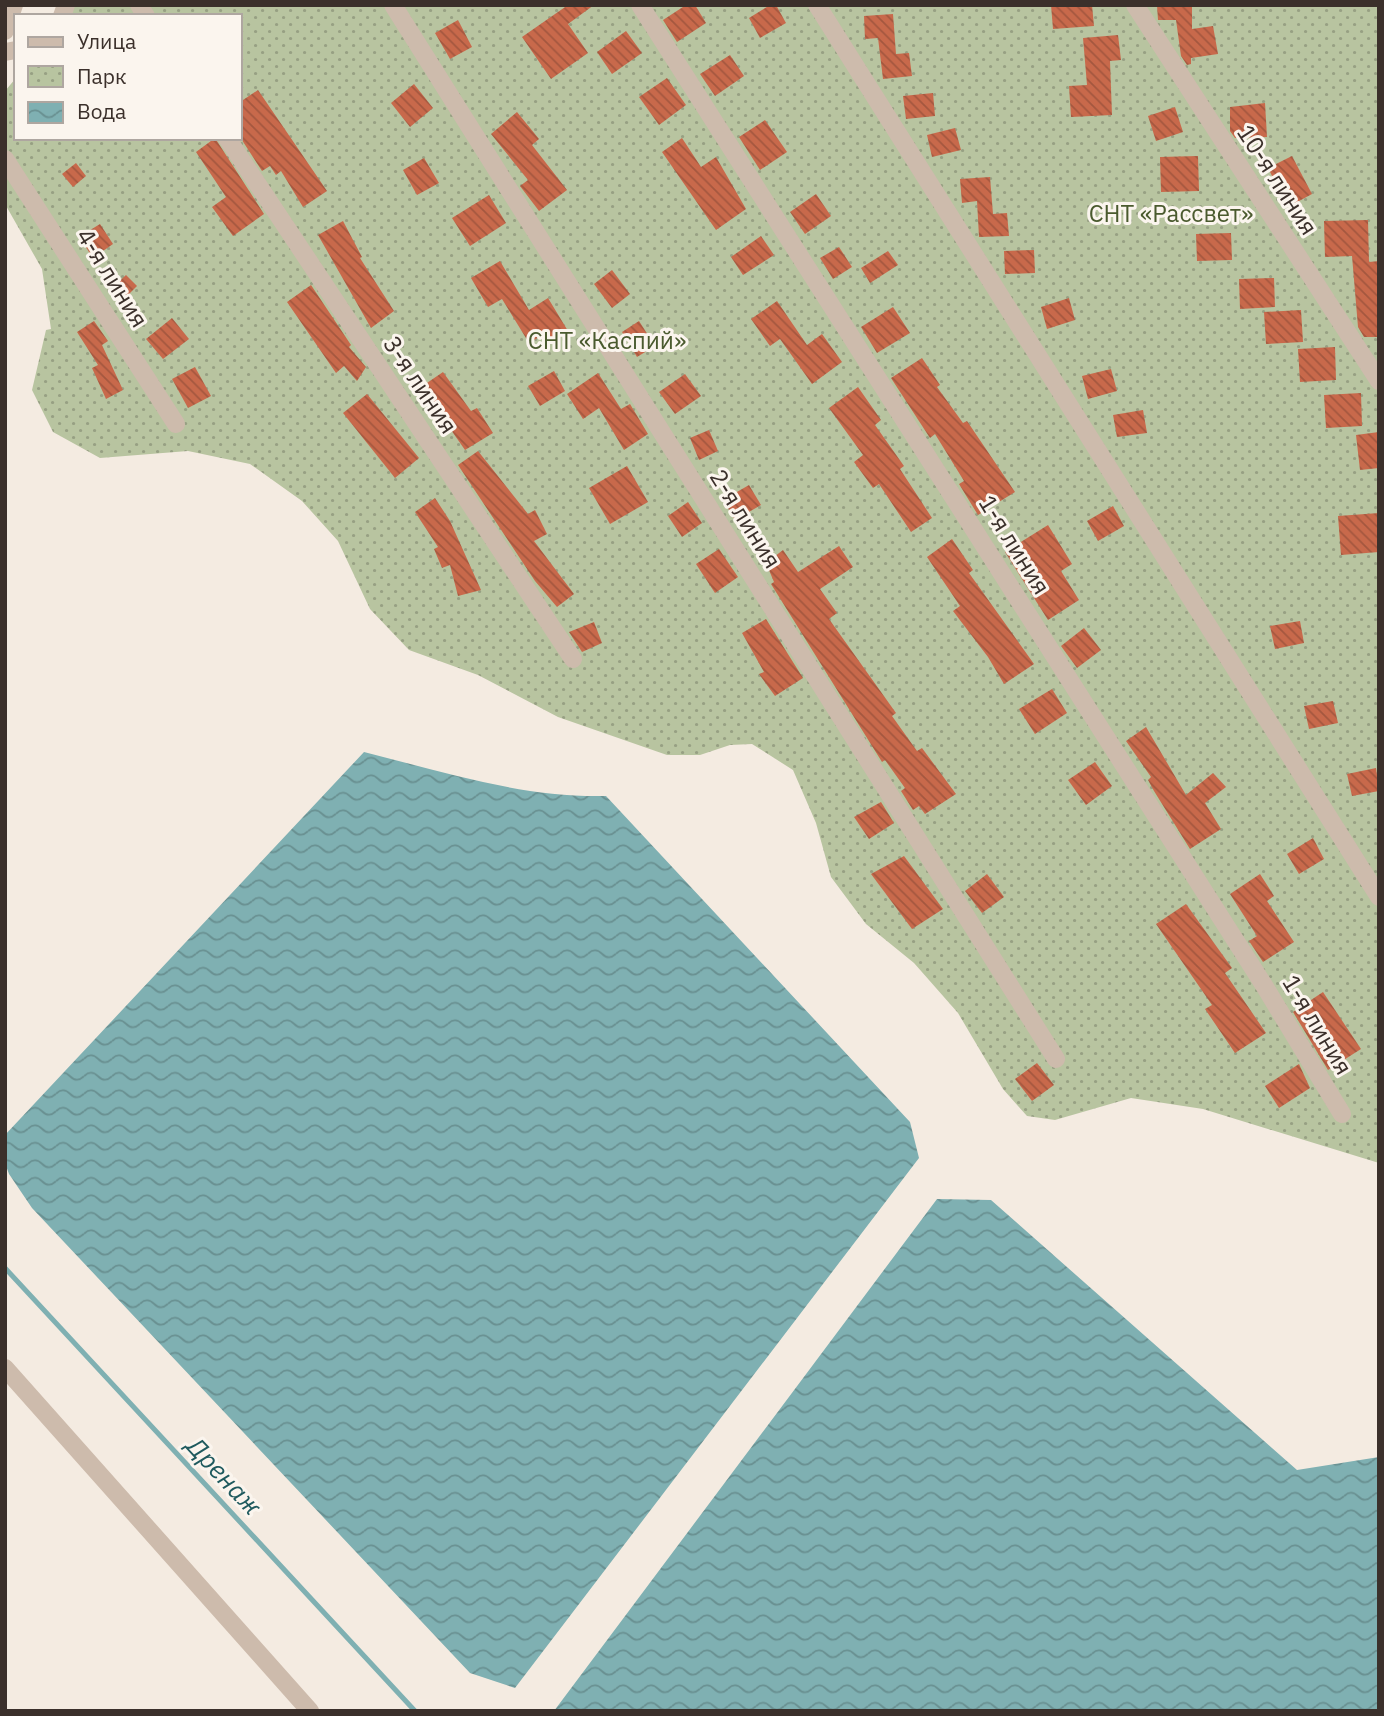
<svg xmlns="http://www.w3.org/2000/svg" width="1384" height="1716" viewBox="0 0 1384 1716" font-family="'IBM Plex Sans',sans-serif">
<style>
.park{fill:url(#park-dots)}
.water{fill:url(#water-waves)}
.lines{fill:none;stroke-linecap:round;stroke-linejoin:round}
.stream{stroke:#7fb0b2;stroke-width:5}
.building{fill:url(#building-back-hatch)}
.minor{stroke:#cdbbac;stroke-width:18}
.labels{text-anchor:middle;stroke-width:6;stroke-linejoin:round;paint-order:stroke}
.street-label{font-size:24px;fill:#3b302b;stroke:#fbf5ee}
.park-label{font-size:24px;fill:#4a5a2e;stroke:#fbf5ee}
.water-label{font-size:26px;font-style:italic;fill:#1f5a5e;stroke:#fbf5ee}
</style>
<defs>
<pattern id="park-dots" width="8" height="8" patternUnits="userSpaceOnUse" patternTransform="scale(1.75)"><rect width="8" height="8" fill="#b8c4a0"/><path d="M2 2h.1M6 6h.1" fill="none" stroke="#97a083" stroke-width="1.8" stroke-linecap="round"/></pattern>
<pattern id="water-waves" width="16" height="10" patternUnits="userSpaceOnUse" patternTransform="scale(1.75)"><rect width="16" height="10" fill="#7fb0b2"/><path d="M0 5q4-4 8 0t8 0" fill="none" stroke="#699091"/></pattern>
<pattern id="building-back-hatch" width="6" height="6" patternUnits="userSpaceOnUse" patternTransform="scale(1.75)"><rect width="6" height="6" fill="#c8694b"/><path d="M-1 5l2 2M0 0l6 6M5-1l2 2" fill="none" stroke="#a4573f"/></pattern>
</defs>
<rect width="100%" height="100%" fill="#f4ebe1"/>
<!-- park -->
<polygon class="park" points="75,5 1379,5 1379,1163 1203,1109 1131,1098 1055,1120 1027,1116 1003,1089 958,1013 914,963 866,924 831,877 816,823 793,770 752,744 730,745 700,755 667,755 558,717 478,675 409,650 370,609 338,541 302,501 250,464 188,451 100,458 53,432 32,390 46,330 51,329 42,269 5,204 5,91 16,78 16,138 240,138 240,16 67,16"/>
<!-- water -->
<g class="water">
<path d="M364,752C444,772 523,798 606,796L910,1122L919,1158L515,1688L470,1673L32,1208L9,1174L5,1163V1135Z"/>
<polygon points="937,1199 991,1200 1297,1470 1379,1457 1379,1711 554,1711"/>
</g>
<g class="lines">
<!-- stream -->
<polyline class="stream" points="5,1268 415,1711"/>
</g>
<!-- building -->
<g class="building">
<polygon points="568,5 594,5 568,24 588,53 551,79 522,37"/>
<polygon points="686,5 695,5 706,23 677,42 663,20"/>
<polygon points="770,5 776,5 786,23 760,38 749,18"/>
<polygon points="1051,5 1092,5 1094,26 1053,29"/>
<polygon points="1157,5 1192,5 1192,29 1213,26 1218,54 1191,58 1191,64 1187,65 1181,56 1176,20 1158,20"/>
<polygon points="893,14 896,54 909,53 912,76 883,79 878,38 865,39 864,16"/>
<polygon points="458,20 472,47 450,59 435,33"/>
<polygon points="626,31 642,53 612,74 597,52"/>
<polygon points="1118,35 1121,60 1110,61 1112,115 1071,117 1069,86 1087,85 1083,38"/>
<polygon points="730,55 744,76 715,96 700,74"/>
<polygon points="667,78 686,105 659,125 639,97"/>
<polygon points="414,84 433,108 410,127 391,103"/>
<polygon points="258,90 327,191 303,207 281,171 276,175 270,166 262,171 240,137 240,102"/>
<polygon points="933,93 935,116 906,119 903,96"/>
<polygon points="1265,103 1267,137 1235,138 1230,131 1230,107"/>
<polygon points="1175,107 1183,132 1156,141 1148,116"/>
<polygon points="517,112 539,139 532,145 567,190 539,211 520,186 528,180 491,134"/>
<polygon points="765,120 787,152 760,170 739,137"/>
<polygon points="955,128 961,150 932,157 927,135"/>
<polygon points="215,138 264,214 233,236 212,207 226,197 196,152"/>
<polygon points="682,138 701,167 716,157 746,209 716,230 662,152"/>
<polygon points="1198,156 1199,191 1161,192 1160,157"/>
<polygon points="1292,156 1312,194 1288,207 1268,168"/>
<polygon points="424,158 439,183 417,195 403,170"/>
<polygon points="76,163 86,176 73,187 62,174"/>
<polygon points="990,177 993,214 1007,213 1009,236 979,237 977,201 962,203 960,179"/>
<polygon points="816,194 831,216 805,234 790,212"/>
<polygon points="489,195 506,223 470,246 452,218"/>
<polygon points="1368,220 1369,262 1379,261 1379,337 1364,337 1358,327 1352,256 1325,257 1324,221"/>
<polygon points="343,221 362,257 360,258 394,311 371,328 318,235"/>
<polygon points="100,224 113,244 93,258 79,237"/>
<polygon points="1231,233 1232,260 1197,261 1196,234"/>
<polygon points="761,236 774,255 743,275 731,257"/>
<polygon points="839,247 852,267 833,279 820,258"/>
<polygon points="1034,250 1035,273 1005,274 1004,251"/>
<polygon points="888,251 898,265 870,283 861,268"/>
<polygon points="500,261 529,310 548,298 568,331 551,342 546,333 529,343 502,299 488,307 471,278"/>
<polygon points="612,270 630,294 612,308 594,284"/>
<polygon points="126,275 137,286 124,299 113,287"/>
<polygon points="1274,278 1275,307 1240,309 1239,279"/>
<polygon points="311,285 351,345 349,347 366,367 357,381 344,366 336,373 287,302"/>
<polygon points="1069,298 1075,320 1047,329 1041,307"/>
<polygon points="777,301 807,345 822,334 842,362 812,384 780,339 770,346 751,319"/>
<polygon points="893,307 910,333 877,353 861,327"/>
<polygon points="1301,310 1303,342 1266,344 1264,312"/>
<polygon points="172,318 189,339 163,359 146,339"/>
<polygon points="94,321 108,341 102,345 123,390 106,399 92,368 98,365 77,332"/>
<polygon points="639,321 655,346 637,357 622,332"/>
<polygon points="1335,347 1336,380 1300,382 1298,349"/>
<polygon points="922,358 940,385 937,387 963,423 967,421 1015,492 978,515 959,484 964,481 935,434 930,438 891,378"/>
<polygon points="195,367 211,396 188,408 172,379"/>
<polygon points="1111,369 1117,391 1088,399 1082,376"/>
<polygon points="554,371 565,391 540,406 528,386"/>
<polygon points="443,372 471,411 477,408 493,433 465,450 421,387"/>
<polygon points="598,373 621,409 630,404 648,434 624,450 599,408 583,419 567,394"/>
<polygon points="685,374 701,396 675,414 659,392"/>
<polygon points="858,387 881,420 875,425 904,466 900,469 932,518 911,532 879,484 873,488 854,462 863,455 829,408"/>
<polygon points="1361,393 1362,426 1326,428 1324,395"/>
<polygon points="367,394 419,458 395,478 343,413"/>
<polygon points="1143,410 1147,433 1117,437 1113,415"/>
<polygon points="709,430 718,451 699,460 690,438"/>
<polygon points="1379,432 1379,468 1360,470 1356,435"/>
<polygon points="478,451 528,514 535,510 547,534 534,541 574,594 557,607 535,581 458,465"/>
<polygon points="627,466 648,502 610,524 589,488"/>
<polygon points="749,485 761,505 735,520 723,500"/>
<polygon points="435,498 450,521 481,590 458,596 450,565 442,568 434,549 438,547 415,512"/>
<polygon points="688,502 702,523 682,537 668,516"/>
<polygon points="1113,506 1124,526 1098,541 1087,521"/>
<polygon points="1379,513 1379,552 1341,555 1338,516"/>
<polygon points="1048,525 1072,564 1061,571 1079,600 1048,620 1005,552"/>
<polygon points="952,539 973,570 969,573 1034,664 1004,684 988,657 953,611 960,606 927,557"/>
<polygon points="839,546 853,567 820,589 837,613 829,619 896,713 892,716 917,751 922,748 956,794 925,814 919,806 913,810 901,791 905,788 885,760 882,762 771,584 774,582 766,563 783,550 798,572"/>
<polygon points="719,549 738,577 715,593 696,564"/>
<polygon points="766,619 803,678 775,696 759,674 764,672 742,633"/>
<polygon points="1300,621 1304,643 1275,649 1270,626"/>
<polygon points="594,622 602,643 582,652 569,632"/>
<polygon points="1084,628 1101,650 1077,668 1061,646"/>
<polygon points="1052,689 1067,713 1035,734 1019,709"/>
<polygon points="1333,701 1338,723 1309,729 1304,706"/>
<polygon points="1146,727 1186,795 1213,773 1226,787 1205,803 1221,829 1190,849 1154,791 1148,780 1151,777 1126,741"/>
<polygon points="1095,762 1112,786 1086,805 1068,780"/>
<polygon points="1376,768 1379,791 1352,796 1347,774"/>
<polygon points="881,802 894,823 869,839 854,817"/>
<polygon points="1313,838 1324,859 1299,874 1287,854"/>
<polygon points="904,856 943,909 912,929 871,874"/>
<polygon points="987,874 1004,897 982,913 965,891"/>
<polygon points="1260,874 1274,896 1267,901 1294,942 1263,962 1249,941 1257,936 1230,894"/>
<polygon points="1186,904 1232,968 1225,973 1266,1033 1235,1053 1205,1009 1212,1005 1156,924"/>
<polygon points="1323,992 1361,1049 1328,1070 1293,1012"/>
<polygon points="1037,1063 1054,1085 1032,1101 1015,1079"/>
<polygon points="1299,1064 1310,1088 1279,1108 1265,1086"/>
</g>
<g class="lines">
<!-- minor -->
<g class="minor">
<polyline points="139,5 146,16"/>
<polyline points="393,5 1056,1059"/>
<polyline points="640,5 1265,987 1342,1114"/>
<polyline points="817,5 1379,897"/>
<polyline points="1135,5 1379,381"/>
<polyline points="62,16 66,5"/>
<polyline points="5,31 14,5"/>
<polyline points="5,52 16,50"/>
<polyline points="227,138 573,659"/>
<polyline points="5,159 176,424"/>
<polyline points="5,1368 310,1711"/>
</g>
</g>
<g class="labels">
<!-- street labels -->
<g class="street-label">
<text transform="translate(1277 180) rotate(57)" y="8">10-я линия</text>
<text transform="translate(112 278) rotate(58)" y="8">4-я линия</text>
<text transform="translate(420 385) rotate(56)" y="8">3-я линия</text>
<text transform="translate(745 519) rotate(58)" y="8">2-я линия</text>
<text transform="translate(1014 545) rotate(58)" y="8">1-я линия</text>
<text transform="translate(1317 1025) rotate(59)" y="8">1-я линия</text>
</g>
<!-- park labels -->
<g class="park-label">
<text x="1171" y="222">СНТ «Рассвет»</text>
<text x="607" y="349">СНТ «Каспий»</text>
</g>
<!-- water labels -->
<g class="water-label">
<text transform="translate(224 1476) rotate(47)" y="9">Дренаж</text>
</g>
</g>
<!-- border -->
<rect width="1384" height="1716" fill="none" stroke="#3b302b" stroke-width="14"/>
<!-- legend -->
<rect x="14" y="14" width="228" height="126" fill="#fbf5ee" stroke="#aea6a0" stroke-width="2"/>
<rect x="28" y="37" width="35" height="10" fill="#cdbbac" stroke="#aea6a0" stroke-width="2"/>
<text x="77" y="49" font-size="21" fill="#3b302b">Улица</text>
<rect x="28" y="66" width="35" height="21" fill="url(#park-dots)" stroke="#aea6a0" stroke-width="2"/>
<text x="77" y="84" font-size="21" fill="#3b302b">Парк</text>
<rect x="28" y="102" width="35" height="21" fill="url(#water-waves)" stroke="#aea6a0" stroke-width="2"/>
<text x="77" y="119" font-size="21" fill="#3b302b">Вода</text>
</svg>
